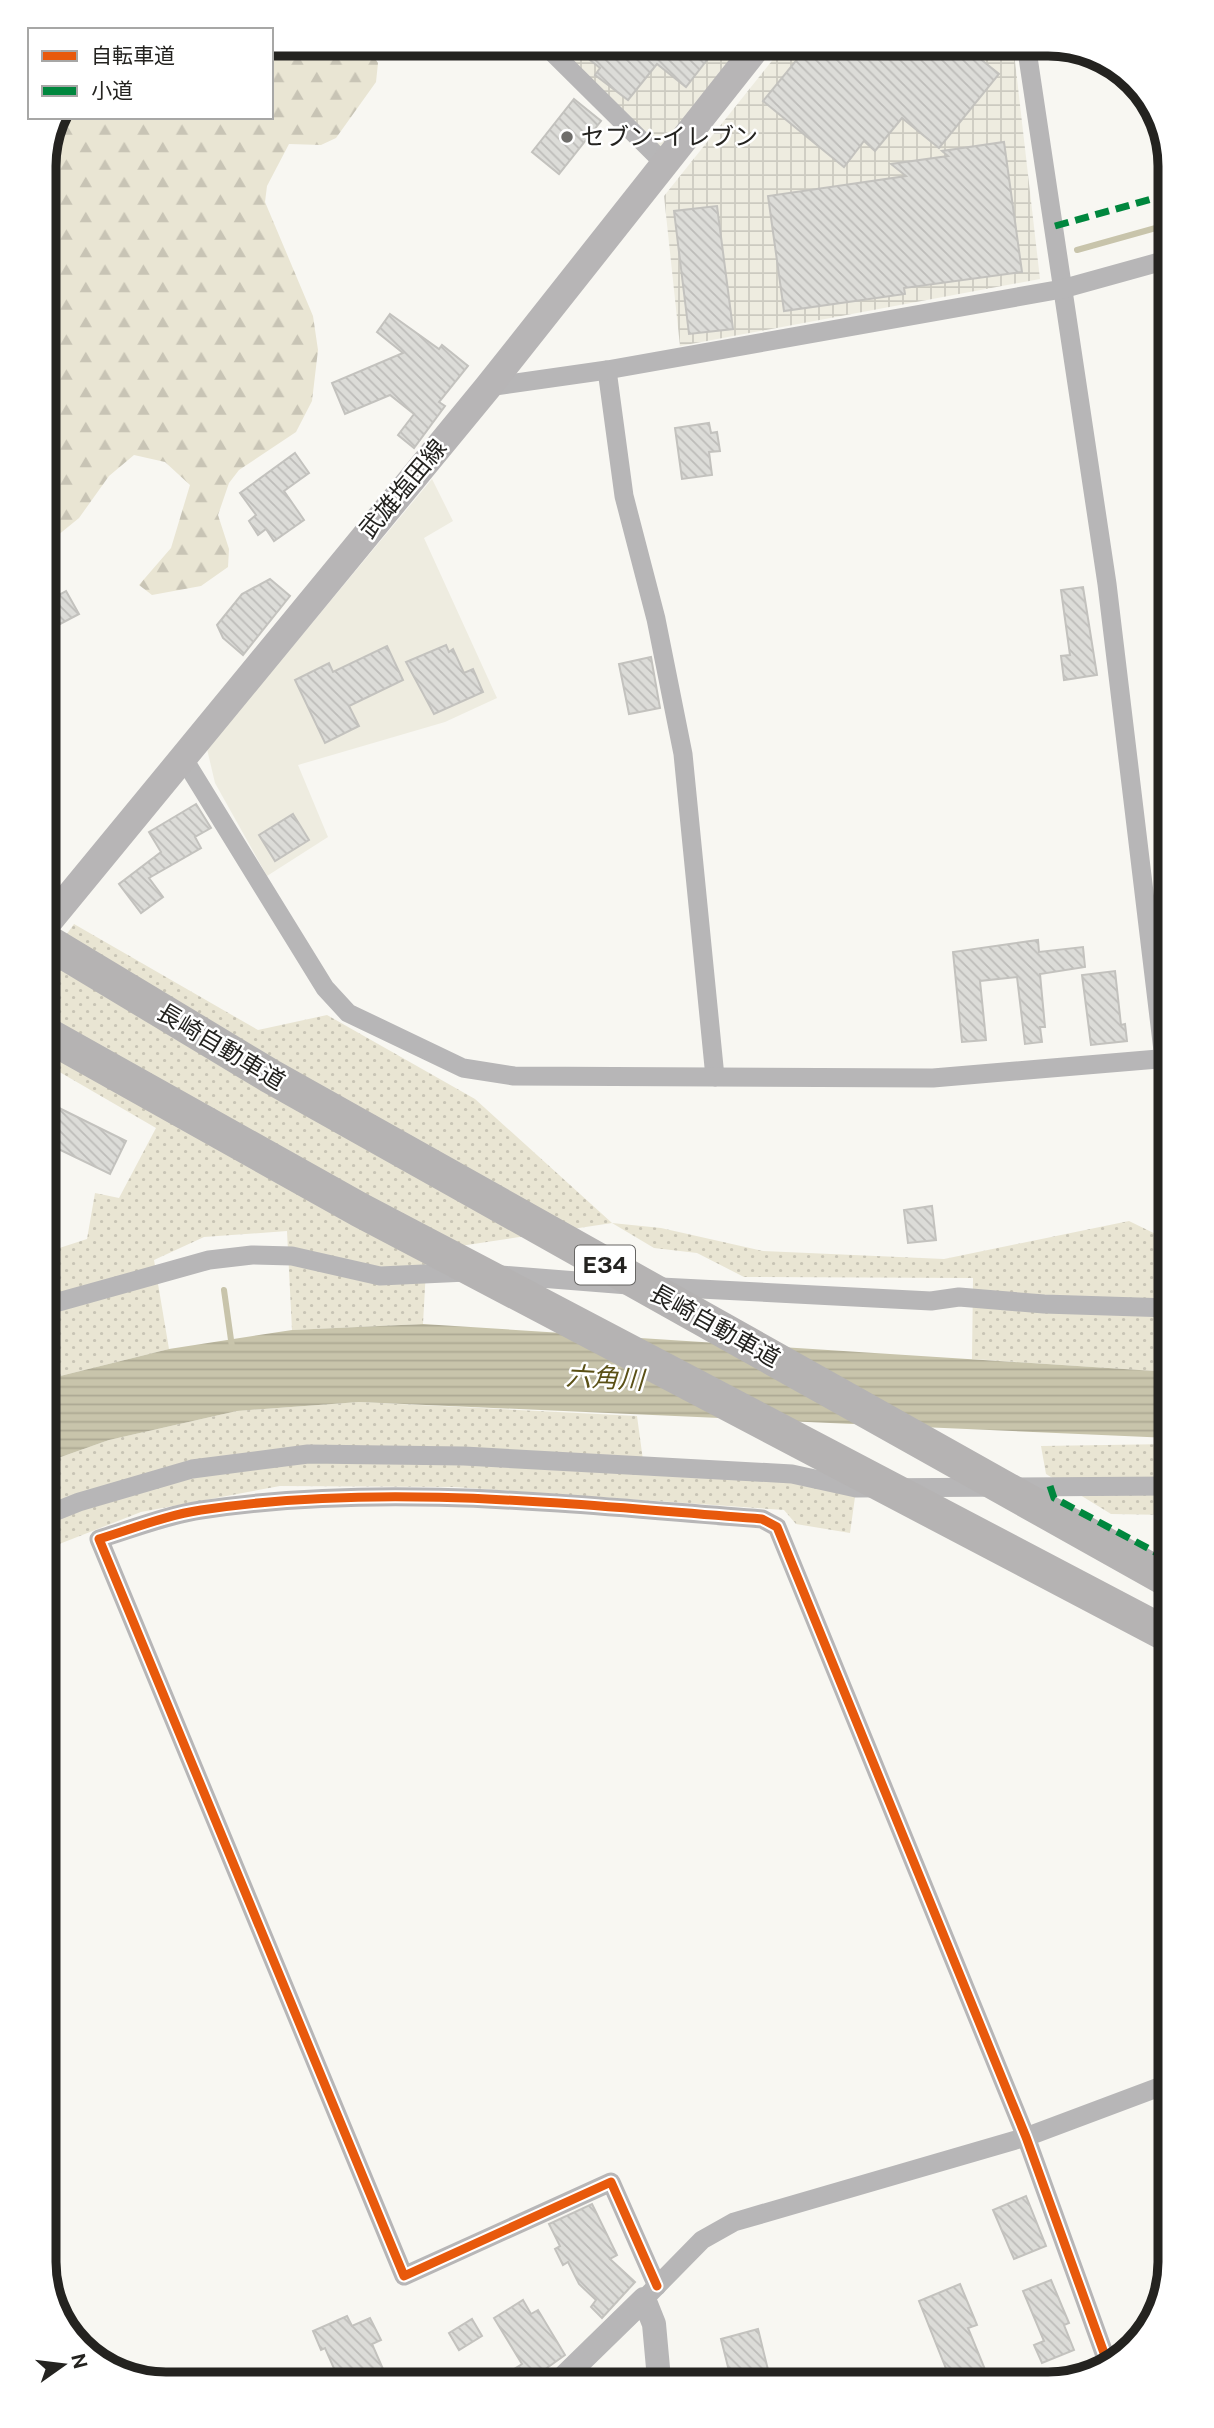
<svg xmlns="http://www.w3.org/2000/svg" width="1214" height="2428" viewBox="0 0 1214 2428" font-family="'Public Sans','Noto Sans JP',sans-serif">
<style>
.built{fill:#eeece0}
.industrial{fill:url(#industrial-grid)}
.grass{fill:url(#grass-dots)}
.forest{fill:url(#forest-firs)}
.water{fill:url(#water-rules)}
.lines{fill:none;stroke-linecap:round;stroke-linejoin:round}
.stream{stroke:#c8c4ab;stroke-width:6}
.building{fill:url(#building-back-hatch);stroke:#c3c2be;stroke-width:2}
.minor{stroke:#b7b6b7;stroke-width:19}
.tertiary{stroke:#b7b6b7;stroke-width:24}
.secondary{stroke:#b7b5b6;stroke-width:28}
.motorway-bridge{stroke:#b5b3b3;stroke-width:35}
.quiet{stroke:#00873e;stroke-width:7;stroke-dasharray:14 7;stroke-linecap:butt}
.cycleway-casing{stroke:#fff;stroke-width:13}
.cycleway{stroke:#e8590c;stroke-width:9}
.poi-dot{fill:#6e6d6a;stroke:#fff;stroke-width:2.5}
.labels{text-anchor:middle;stroke-width:5;stroke-linejoin:round;paint-order:stroke}
.shield{fill:#fff;stroke:#666563;stroke-width:2}
.shield-label{font-size:23px;font-weight:bold;fill:#242320}
.poi-label{font-size:24px;fill:#242320;stroke:#fff;text-anchor:start}
.street-label{font-size:24px;fill:#242320;stroke:#fff}
.water-label{font-size:26px;font-style:italic;fill:#5a5016;stroke:#fff}
.rim{fill:none;stroke:#242320;stroke-width:9}
</style>
<defs>
<pattern id="industrial-grid" width="8" height="8" patternUnits="userSpaceOnUse" patternTransform="scale(1.75)"><rect width="8" height="8" fill="#eeece0"/><path d="M0 4h8M4 0v8" fill="none" stroke="#cccac0"/></pattern>
<pattern id="grass-dots" width="8" height="8" patternUnits="userSpaceOnUse" patternTransform="scale(1.75)"><rect width="8" height="8" fill="#e9e5d3"/><path d="M2 2h.1M6 6h.1" fill="none" stroke="#c8c4b5" stroke-width="1.8" stroke-linecap="round"/></pattern>
<pattern id="forest-firs" width="22" height="20" patternUnits="userSpaceOnUse" patternTransform="scale(1.75)"><rect width="22" height="20" fill="#e9e5d3"/><path d="M5 1l3.5 6h-7zM16 11l3.5 6h-7z" fill="#c8c4b5"/></pattern>
<pattern id="water-rules" width="6" height="5" patternUnits="userSpaceOnUse" patternTransform="scale(1.75)"><rect width="6" height="5" fill="#c8c4ab"/><path d="M0 2.5h6" fill="none" stroke="#aca893"/></pattern>
<pattern id="building-back-hatch" width="6" height="6" patternUnits="userSpaceOnUse" patternTransform="scale(1.75)"><rect width="6" height="6" fill="#dcdcd8"/><path d="M-1 5l2 2M0 0l6 6M5-1l2 2" fill="none" stroke="#bdbcb9"/></pattern>
</defs>
<rect width="100%" height="100%" fill="#f8f7f2"/>
<!-- built -->
<polygon class="built" points="432,479 453,521 424,538 497,698 445,722 298,765 328,837 267,876 215,783 207,749"/>
<!-- industrial -->
<g class="industrial">
<polygon points="1013,44 1040,279 680,346 664,196 783,47"/>
<polygon points="742,47 659,151 559,49"/>
</g>
<!-- grass -->
<g class="grass">
<polygon points="74,924 258,1030 327,1015 475,1099 612,1223 661,1228 763,1251 944,1259 1129,1221 1170,1241 1170,1372 972,1359 973,1278 744,1277 697,1253 654,1248 612,1223 427,1251 423,1324 292,1330 287,1231 204,1237 154,1260 169,1349 44,1380 44,1253 87,1239 95,1193 119,1198 156,1128 44,1063 44,966"/>
<polygon points="359,1402 637,1416 645,1475 791,1481 855,1497 850,1533 796,1524 784,1510 455,1487 280,1486 141,1512 44,1550 44,1463 109,1440 237,1411"/>
<polygon points="1170,1444 1170,1515 1111,1514 1046,1474 1041,1446"/>
</g>
<!-- forest -->
<polygon class="forest" points="271,51 370,51 378,63 376,82 336,138 321,145 289,144 267,186 265,202 313,316 318,350 312,401 296,432 239,470 229,483 218,515 229,549 228,567 201,586 152,595 139,585 171,548 190,485 165,462 134,455 109,476 79,518 52,540 44,537 44,159 63,117 271,117"/>
<!-- water -->
<polygon class="water" points="423,1324 1170,1372 1170,1438 359,1402 237,1411 109,1440 44,1463 44,1380 169,1349 292,1330"/>
<g class="lines">
<!-- stream -->
<g class="stream">
<polyline points="1077,250 1170,224"/>
<polyline points="224,1290 232,1347"/>
</g>
</g>
<!-- building -->
<g class="building">
<polygon points="963,45 999,74 939,148 902,118 875,151 864,141 844,167 763,101 808,46"/>
<polygon points="717,47 686,87 657,64 628,100 595,75 600,68 576,49"/>
<polygon points="574,99 601,121 559,174 532,152"/>
<polygon points="1004,142 1022,272 904,288 905,294 784,311 768,196 906,176 891,164 948,156 942,151"/>
<polygon points="717,206 733,329 689,334 674,211"/>
<polygon points="390,314 439,349 442,345 468,366 439,402 445,406 414,448 398,435 414,414 390,395 345,414 332,383 403,353 377,332"/>
<polygon points="709,423 711,433 717,432 720,451 709,452 712,475 682,479 675,428"/>
<polygon points="295,453 309,473 284,491 304,520 274,541 266,529 258,535 249,521 256,515 240,493"/>
<polygon points="270,579 290,596 243,655 223,638 217,625 242,594"/>
<polygon points="1083,587 1097,675 1064,680 1061,656 1070,655 1061,590"/>
<polygon points="66,591 79,614 60,624 58,619 44,625 44,603"/>
<polygon points="446,645 449,652 453,649 464,673 473,669 483,692 434,714 406,662"/>
<polygon points="387,646 403,680 349,706 359,726 325,743 295,680 329,663 333,672"/>
<polygon points="651,657 660,708 629,714 619,664"/>
<polygon points="196,804 211,828 195,837 201,848 149,878 163,897 141,913 119,884 161,852 149,832"/>
<polygon points="293,814 309,840 275,861 259,835"/>
<polygon points="1038,940 1039,952 1083,947 1085,967 1040,974 1045,1027 1040,1027 1042,1042 1025,1044 1017,977 980,981 986,1040 962,1042 953,952"/>
<polygon points="1115,971 1121,1025 1125,1024 1127,1041 1091,1045 1082,975"/>
<polygon points="55,1106 126,1141 110,1174 44,1142 44,1131"/>
<polygon points="932,1206 936,1240 908,1243 904,1210"/>
<polygon points="1026,2196 1046,2246 1014,2259 993,2210"/>
<polygon points="592,2204 617,2255 610,2259 635,2282 602,2318 591,2307 596,2300 579,2284 568,2262 563,2265 555,2249 560,2246 549,2224"/>
<polygon points="1051,2280 1069,2323 1064,2325 1074,2350 1042,2363 1034,2345 1044,2341 1023,2291"/>
<polygon points="960,2284 977,2325 968,2328 986,2372 976,2376 949,2376 919,2301"/>
<polygon points="523,2300 531,2314 538,2310 565,2355 530,2380 495,2381 522,2364 494,2318"/>
<polygon points="347,2316 352,2326 370,2318 381,2340 372,2344 383,2369 375,2373 379,2382 340,2382 325,2348 321,2350 313,2331"/>
<polygon points="472,2319 482,2336 459,2350 449,2333"/>
<polygon points="758,2329 770,2378 731,2379 721,2339"/>
</g>
<g class="lines">
<!-- minor -->
<g class="minor">
<polyline points="1026,44 1107,584 1164,1059"/>
<polyline points="549,49 664,163"/>
<polyline points="607,370 624,496 656,619 683,754 715,1077"/>
<polyline points="488,387 607,370 1062,289 1170,259"/>
<polyline points="182,756 325,988 348,1013 463,1068 514,1076 933,1078 1170,1058"/>
<polyline points="501,1275 628,1285"/>
<polyline points="661,1287 931,1301 959,1297 1044,1304 1170,1308"/>
<polyline points="44,1306 209,1260 252,1255 292,1256 380,1276 467,1272"/>
<polyline points="44,1516 79,1502 192,1469 308,1454 464,1456 792,1474 856,1488 1170,1486"/>
<path d="M657,2286L611,2182L404,2276L99,1539C132,1529 167,1515 201,1510C387,1482 575,1505 762,1519L777,1527L1026,2137L1108,2364"/>
<polyline points="650,2293 702,2240 734,2222 1026,2137 1170,2083"/>
</g>
<!-- tertiary -->
<polyline class="tertiary" points="561,2380 644,2299 654,2324 659,2379"/>
<!-- secondary -->
<polyline class="secondary" points="44,927 488,387 757,47"/>
<!-- motorway-bridge -->
<g class="motorway-bridge">
<polyline points="44,940 270,1076 1170,1581"/>
<polyline points="44,1033 360,1210 1170,1636"/>
</g>
<!-- quiet -->
<g class="quiet">
<polyline points="1055,226 1170,194"/>
<polyline points="1050,1486 1054,1498 1170,1560"/>
</g>
<defs>
<path id="cycleway" d="M657,2286L611,2182L404,2276L99,1539C132,1529 167,1515 201,1510C387,1482 575,1505 762,1519L777,1527L1026,2137L1108,2364"/>
</defs>
<!-- cycleway casing -->
<use href="#cycleway" class="cycleway-casing"/>
<!-- cycleway -->
<use href="#cycleway" class="cycleway"/>
</g>
<!-- markers -->
<circle class="poi-dot" cx="567" cy="137" r="7"/>
<g class="labels">
<!-- shield labels -->
<rect class="shield" x="575" y="1245.5" width="60" height="39" rx="5"/>
<g class="shield-label">
<text x="605" y="1273">E34</text>
</g>
<!-- poi labels -->
<g class="poi-label">
<text x="581" y="145">セブン-イレブン</text>
</g>
<!-- street labels -->
<g class="street-label">
<text transform="translate(403 489) rotate(-50)" y="8">武雄塩田線</text>
<text transform="translate(221 1047) rotate(31)" y="8">長崎自動車道</text>
<text transform="translate(715 1326) rotate(29)" y="8">長崎自動車道</text>
</g>
<!-- water labels -->
<g class="water-label">
<text transform="translate(605 1378) rotate(3)" y="9">六角川</text>
</g>
</g>
<!-- crop -->
<path d="M0 0H1214V2428H0ZM166 56H1048A110 110 0 0 1 1158 166V2262A110 110 0 0 1 1048 2372H166A110 110 0 0 1 56 2262V166A110 110 0 0 1 166 56Z" fill="#fff" fill-rule="evenodd"/>
<path class="rim" d="M166 56H1048A110 110 0 0 1 1158 166V2262A110 110 0 0 1 1048 2372H166A110 110 0 0 1 56 2262V166A110 110 0 0 1 166 56Z"/>
<!-- legend -->
<rect x="28" y="28" width="245" height="91" fill="#ffffff" stroke="#a7a7a6" stroke-width="2"/>
<rect x="42" y="51" width="35" height="10" fill="#e8590c" stroke="#a7a7a6" stroke-width="2"/>
<text x="91" y="63" font-size="21" fill="#242320">自転車道</text>
<rect x="42" y="86" width="35" height="10" fill="#00873e" stroke="#a7a7a6" stroke-width="2"/>
<text x="91" y="98" font-size="21" fill="#242320">小道</text>
<!-- north arrow -->
<g transform="translate(63 2365) rotate(76)" stroke="#ffffff" stroke-width="5" paint-order="stroke">
<path d="M0-5L12 26L0 18L-12 26Z" fill="#242320"/>
<text y="-10" font-size="19" font-weight="bold" text-anchor="middle" fill="#242320">N</text>
</g>
</svg>
